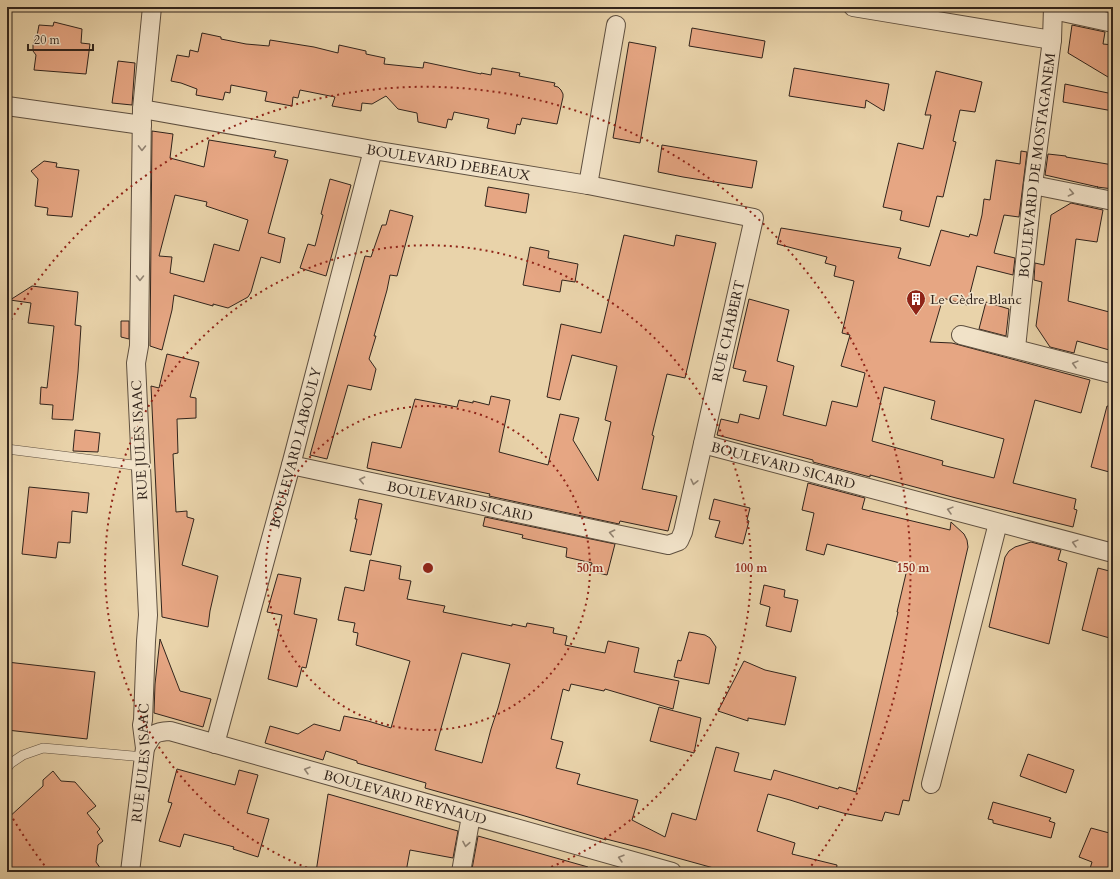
<svg xmlns="http://www.w3.org/2000/svg" width="1120" height="879" viewBox="0 0 1120 879" font-family="Cardo,serif">
<style>
.building{fill:#e6a683;stroke:#31241c;fill-rule:evenodd}
.lines{fill:none;stroke-linecap:round;stroke-linejoin:round}
.lane-casing{stroke:#5f5040;stroke-width:10}
.street-casing{stroke:#5f5040;stroke-width:20}
.lane{stroke:#f1e2c8;stroke-width:9}
.street{stroke:#f1e2c8;stroke-width:18}
.oneway{stroke:#918372}
.ring{fill:none;stroke:#8f2418;stroke-width:2;stroke-dasharray:2 4}
.labels{text-anchor:middle;stroke-width:3.5;stroke-linejoin:round;paint-order:stroke}
.street-label{font-size:14px;fill:#31241c;stroke:#f1e2c8}
.poi-label{font-size:14px;fill:#31241c;stroke:#f1e2c8;text-anchor:start}
.centre{fill:#8f2418;stroke:#f1e2c8;stroke-width:2}
.ring-label{font-size:12px;text-anchor:middle;font-weight:bold;fill:#8f2418;stroke:#f1e2c8;stroke-width:3.5;stroke-linejoin:round;paint-order:stroke}
</style>
<rect width="100%" height="100%" fill="#e9d3aa"/>
<filter id="stains"><feTurbulence type="fractalNoise" baseFrequency=".005" numOctaves="4"/><feColorMatrix values="0 0 0 0 .2 0 0 0 0 .09 0 0 0 0 .02 0 0 0 .5 -.17"/></filter>
<radialGradient id="worn" r=".72"><stop offset=".6" stop-color="#630" stop-opacity="0"/><stop offset="1" stop-color="#630" stop-opacity=".3"/></radialGradient>
<!-- building -->
<g class="building">
<polygon points="54,22 82,29 81,43 90,44 86,74 34,70 36,55 33,51 33,45 37,36 39,25 53,26"/>
<polygon points="1072,25 1105,32 1103,44 1113,45 1113,80 1068,53"/>
<polygon points="692,28 765,41 762,58 689,46"/>
<polygon points="202,33 221,37 221,39 246,44 269,46 270,40 314,47 338,53 339,45 366,51 366,54 385,58 384,64 423,68 424,62 481,74 481,73 491,75 492,68 520,73 519,76 555,83 554,86 558,87 561,90 563,94 563,97 557,124 522,118 520,125 517,124 515,134 487,128 489,119 454,112 452,120 448,119 446,128 418,122 417,113 398,109 386,96 372,104 362,103 361,111 332,106 335,97 300,90 298,98 293,97 292,106 265,101 267,92 231,85 230,93 225,92 223,100 196,95 197,89 181,83 171,81 177,55 189,57 190,50 198,52"/>
<polygon points="629,42 656,47 640,143 613,138"/>
<polygon points="118,61 135,63 132,105 112,103"/>
<polygon points="794,68 889,84 884,111 866,100 865,108 789,96"/>
<polygon points="936,71 982,82 975,112 960,110 953,141 956,142 943,197 937,196 929,227 900,220 902,211 883,207 898,143 923,149 931,115 925,115"/>
<polygon points="1065,84 1113,94 1113,111 1063,102"/>
<path d="M152,131L173,134L170,158L204,167L209,140L276,151L274,157L288,160L268,233L285,238L280,263L261,257L251,292L248,297L228,308L213,304V306L174,295L172,310L162,350L150,346ZM175,195L207,202L206,206L248,220L239,251L214,244L204,282L170,273L172,257L159,256Z"/>
<polygon points="662,145 757,161 752,188 683,177 658,172"/>
<path d="M1021,151L1027,152L1019,217L1004,215L994,253L1015,258L1013,275L977,266L967,305L943,298L930,342L952,343L1090,380L1081,413L1035,400L1013,483L1076,499L1074,509L1077,510L1073,527L956,498L870,475V477L813,462V460L717,435L721,419L738,423L740,414L759,419L767,386L743,381L746,371L733,368L749,299L789,310L777,361L794,366L783,415L826,426L832,401L857,407L865,373L841,366L850,335L842,333L854,281L834,276L836,266L825,263L827,257L777,244L781,228L901,248L898,258L930,266L941,230L969,237L970,234L977,236L982,215L984,199L990,200L996,160L1020,164ZM884,387L935,401L931,419L1004,439L994,478L942,465L943,461L872,441Z"/>
<polygon points="1048,154 1066,156 1066,157 1113,165 1113,189 1097,187 1098,187 1045,175"/>
<polygon points="44,161 57,163 56,167 79,170 72,217 47,215 48,208 35,206 38,179 31,171"/>
<polygon points="330,179 351,185 326,276 300,268 308,244 315,246 323,215 321,214"/>
<polygon points="488,187 529,194 526,213 485,206"/>
<polygon points="1071,203 1103,210 1097,242 1076,239 1068,301 1113,313 1113,351 1077,341 1074,353 1050,347 1036,326 1042,282 1034,280 1035,263 1044,265 1051,215"/>
<polygon points="390,210 413,216 397,276 390,275 387,290 374,336 376,336 369,359 376,369 371,390 348,385 327,459 310,455 365,256 371,257 382,225 386,225"/>
<polygon points="624,235 674,246 676,235 716,243 685,378 667,374 652,435 654,436 642,489 677,496 668,531 620,521 619,524 489,496 490,494 367,468 372,442 401,448 415,399 457,407 459,400 473,403 473,401 489,405 491,396 510,400 499,452 548,465 560,414 579,418 573,440 598,481 611,422 605,420 617,366 572,355 560,400 547,397 561,324 601,333"/>
<polygon points="530,247 549,251 548,258 578,264 575,282 562,280 560,292 523,285"/>
<polygon points="32,286 78,292 75,325 81,326 78,372 73,420 52,419 53,405 40,404 41,387 47,388 54,326 28,323 31,303 10,300"/>
<polygon points="986,302 1009,309 1006,336 979,329"/>
<polygon points="121,321 129,321 129,339 121,337"/>
<polygon points="167,354 199,362 190,397 196,398 196,418 177,419 178,453 173,454 176,512 187,511 187,517 194,519 182,565 218,576 210,611 208,627 162,617 151,386 159,388"/>
<polygon points="1107,406 1113,407 1113,473 1091,467"/>
<polygon points="75,430 100,433 98,452 73,451"/>
<path d="M808,483L865,498L862,509L950,530L951,522L964,534L967,540L968,547L909,801L903,800L899,815L885,812L882,821L843,813L819,806L818,809L790,800L768,794L757,831L795,843L792,854L837,865L836,872H728L645,849L606,839V840L518,814L425,788L426,783L357,763V761L326,751L323,760L265,743L270,726L298,734L314,724L340,731L344,716L368,721L391,728L410,661L356,645L358,633L353,632L355,623L338,620L345,587L364,591L370,560L401,566L399,579L411,581L407,599L445,606L443,612L512,626V624L526,627L527,623L554,628L553,633L567,636L565,645L605,653L608,641L639,648L634,672L679,681L673,709L605,689L604,691L571,684L569,691L563,689L551,739L563,742L556,768L580,774L577,784L638,800L632,820L665,837L672,813L696,820L716,747L739,753L734,771L771,780L774,770L838,789L839,787L856,792L898,612H897L908,565L827,544L824,555L806,550L814,513L802,510ZM462,653L510,664L498,708L491,729L482,763L435,750Z"/>
<polygon points="29,487 89,493 87,513 72,511 70,543 58,542 56,558 22,554"/>
<polygon points="359,499 382,504 371,555 350,551 357,519 355,519"/>
<polygon points="714,499 750,508 747,520 749,521 743,544 715,537 720,521 709,519"/>
<polygon points="485,517 615,544 607,575 590,571 592,563 566,557 567,548 522,538 523,535 483,526"/>
<polygon points="1031,542 1061,550 1058,560 1067,563 1049,644 989,627 1005,557 1009,551 1015,547"/>
<polygon points="1098,568 1113,572 1113,639 1082,630"/>
<polygon points="278,574 301,578 294,614 317,619 306,668 302,667 297,687 268,679 282,615 267,612"/>
<polygon points="764,585 785,590 784,597 798,600 791,632 766,626 770,607 760,604"/>
<polygon points="689,632 705,635 710,638 716,647 709,684 674,677 678,660 681,661"/>
<polygon points="160,639 180,691 211,699 203,727 154,713 155,684"/>
<polygon points="744,661 765,670 796,677 785,725 748,718 748,721 718,711"/>
<polygon points="7,662 95,672 87,739 7,730"/>
<polygon points="659,707 701,718 694,753 650,741"/>
<polygon points="1028,754 1074,770 1066,793 1020,776"/>
<polygon points="177,769 235,785 239,770 258,775 247,813 269,819 258,857 233,849 234,847 184,834 180,847 159,841 172,803 168,802"/>
<polygon points="53,771 61,781 75,782 96,806 87,813 100,829 97,832 103,841 98,845 96,862 103,872 7,872 7,819 43,786 43,780"/>
<polygon points="328,794 458,831 453,858 410,850 406,872 316,872"/>
<polygon points="993,802 1051,818 1049,821 1055,823 1051,838 993,823 993,820 988,819"/>
<polygon points="1091,828 1113,834 1113,872 1089,872 1092,862 1079,857"/>
<polygon points="478,836 588,867 587,872 483,872 472,869"/>
</g>
<g class="lines">
<defs>
<g id="lane">
<polyline points="7,449 141,466"/>
<polyline points="7,768 11,763 23,755 43,748 144,757"/>
</g>
<g id="street">
<polyline points="853,7 1052,40"/>
<polyline points="1053,10 1113,23"/>
<polyline points="7,106 142,125"/>
<path id="s1" d="M142,109L373,150L588,185L754,218L683,532L679,541L668,545L291,465"/>
<polyline points="588,185 616,25"/>
<polyline points="1033,185 1113,201"/>
<polyline points="961,335 1113,374"/>
<path id="s2" d="M1016,348L1033,185L1052,40L1053,7"/>
<path id="s3" d="M703,444L1113,553"/>
<path id="s4" d="M215,744L291,465L373,150"/>
<path id="s5" d="M145,748C153,734 153,732 170,731L672,872"/>
<polyline points="931,784 998,523"/>
<path id="s6" d="M130,872L145,748L142,725L143,720L146,641L148,615L136,363L139,346L142,109L152,7"/>
<polyline points="461,872 471,816"/>
</g>
</defs>
<!-- lane casing -->
<use href="#lane" class="lane-casing"/>
<!-- street casing -->
<use href="#street" class="street-casing"/>
<!-- lane -->
<use href="#lane" class="lane"/>
<!-- street -->
<use href="#street" class="street"/>
</g>
<!-- one-way arrows -->
<defs><path id="oneway-chevron" d="M-2-3.5L2.5 0L-2 3.5" fill="none" stroke-width="1.6" stroke-linecap="round" stroke-linejoin="round"/></defs>
<g class="oneway">
<use href="#oneway-chevron" transform="translate(142 148) rotate(91)"/>
<use href="#oneway-chevron" transform="translate(1071 193) rotate(12)"/>
<use href="#oneway-chevron" transform="translate(140 278) rotate(91)"/>
<use href="#oneway-chevron" transform="translate(1075 364) rotate(-165)"/>
<use href="#oneway-chevron" transform="translate(362 480) rotate(-168)"/>
<use href="#oneway-chevron" transform="translate(694 482) rotate(103)"/>
<use href="#oneway-chevron" transform="translate(950 510) rotate(-165)"/>
<use href="#oneway-chevron" transform="translate(612 533) rotate(-168)"/>
<use href="#oneway-chevron" transform="translate(1075 543) rotate(-165)"/>
<use href="#oneway-chevron" transform="translate(307 770) rotate(-164)"/>
<use href="#oneway-chevron" transform="translate(466 844) rotate(100)"/>
<use href="#oneway-chevron" transform="translate(621 858) rotate(-164)"/>
</g>
<!-- distance rings -->
<g class="ring">
<circle cx="428" cy="568" r="162"/>
<path d="M318 872A323 323 0 1 1 538 872"/>
<path d="M48 870A485 485 0 0 1 8 810M8 325A485 485 0 1 1 808 870"/>
</g>
<!-- icons -->
<defs>
<symbol id="building-pin" viewBox="-11 -11 22 30"><path d="M0 17L-7.5 6A9.5 9.5 0 1 1 7.5 6Z" fill="#8f2418" stroke="#f1e2c8"/><path d="M-4-6H4V6H1V3H-1V6H-4ZM-2.5-4.3h1.7v1.8h-1.7ZM.8-4.3h1.7v1.8H.8ZM-2.5-1h1.7V.8h-1.7ZM.8-1h1.7V.8H.8Z" fill="#fff"/></symbol>
</defs>
<g fill-rule="evenodd">
<use href="#building-pin" x="905" y="288" width="22" height="30"/>
</g>
<g class="labels">
<!-- street labels -->
<g class="street-label">
<text dy="5" stroke="none"><textPath href="#s1" startOffset="311">BOULEVARD DEBEAUX</textPath></text>
<text dy="5" stroke="none"><textPath href="#s2" startOffset="184">BOULEVARD DE MOSTAGANEM</textPath></text>
<text transform="translate(728 331) rotate(-77)" y="5">RUE CHABERT</text>
<text transform="translate(139 440) rotate(-93)" y="5">RUE JULES ISAAC</text>
<text dy="5" stroke="none"><textPath href="#s4" startOffset="307">BOULEVARD LABOULY</textPath></text>
<text dy="5" stroke="none"><textPath href="#s3" startOffset="83">BOULEVARD SICARD</textPath></text>
<text transform="translate(460 501) rotate(12)" y="5">BOULEVARD SICARD</text>
<text dy="5" stroke="none"><textPath href="#s6" startOffset="110">RUE JULES ISAAC</textPath></text>
<text dy="5" stroke="none"><textPath href="#s5" startOffset="277">BOULEVARD REYNAUD</textPath></text>
</g>
<!-- poi labels -->
<g class="poi-label">
<text x="930" y="304">Le Cèdre Blanc</text>
</g>
</g>
<circle cx="428" cy="568" r="6" class="centre"/>
<g class="ring-label">
<text x="590" y="572">50 m</text>
<text x="751" y="572">100 m</text>
<text x="913" y="572">150 m</text>
</g>
<!-- margin -->
<rect width="1120" height="879" fill="none" stroke="#e9d3aa" stroke-width="24"/>
<rect x="8" y="8" width="1104" height="863" fill="none" stroke="#31241c" stroke-width="2"/>
<rect x="12" y="12" width="1096" height="855" fill="none" stroke="#31241c"/>
<!-- scale -->
<path d="M28 44v6h65v-6" fill="none" stroke="#31241c" stroke-width="2"/>
<text x="34" y="44" font-size="12" fill="#31241c" stroke="#f1e2c8" stroke-width="3" paint-order="stroke">20 m</text>
<rect width="100%" height="100%" filter="url(#stains)"/>
<rect width="100%" height="100%" fill="url(#worn)"/>
</svg>
